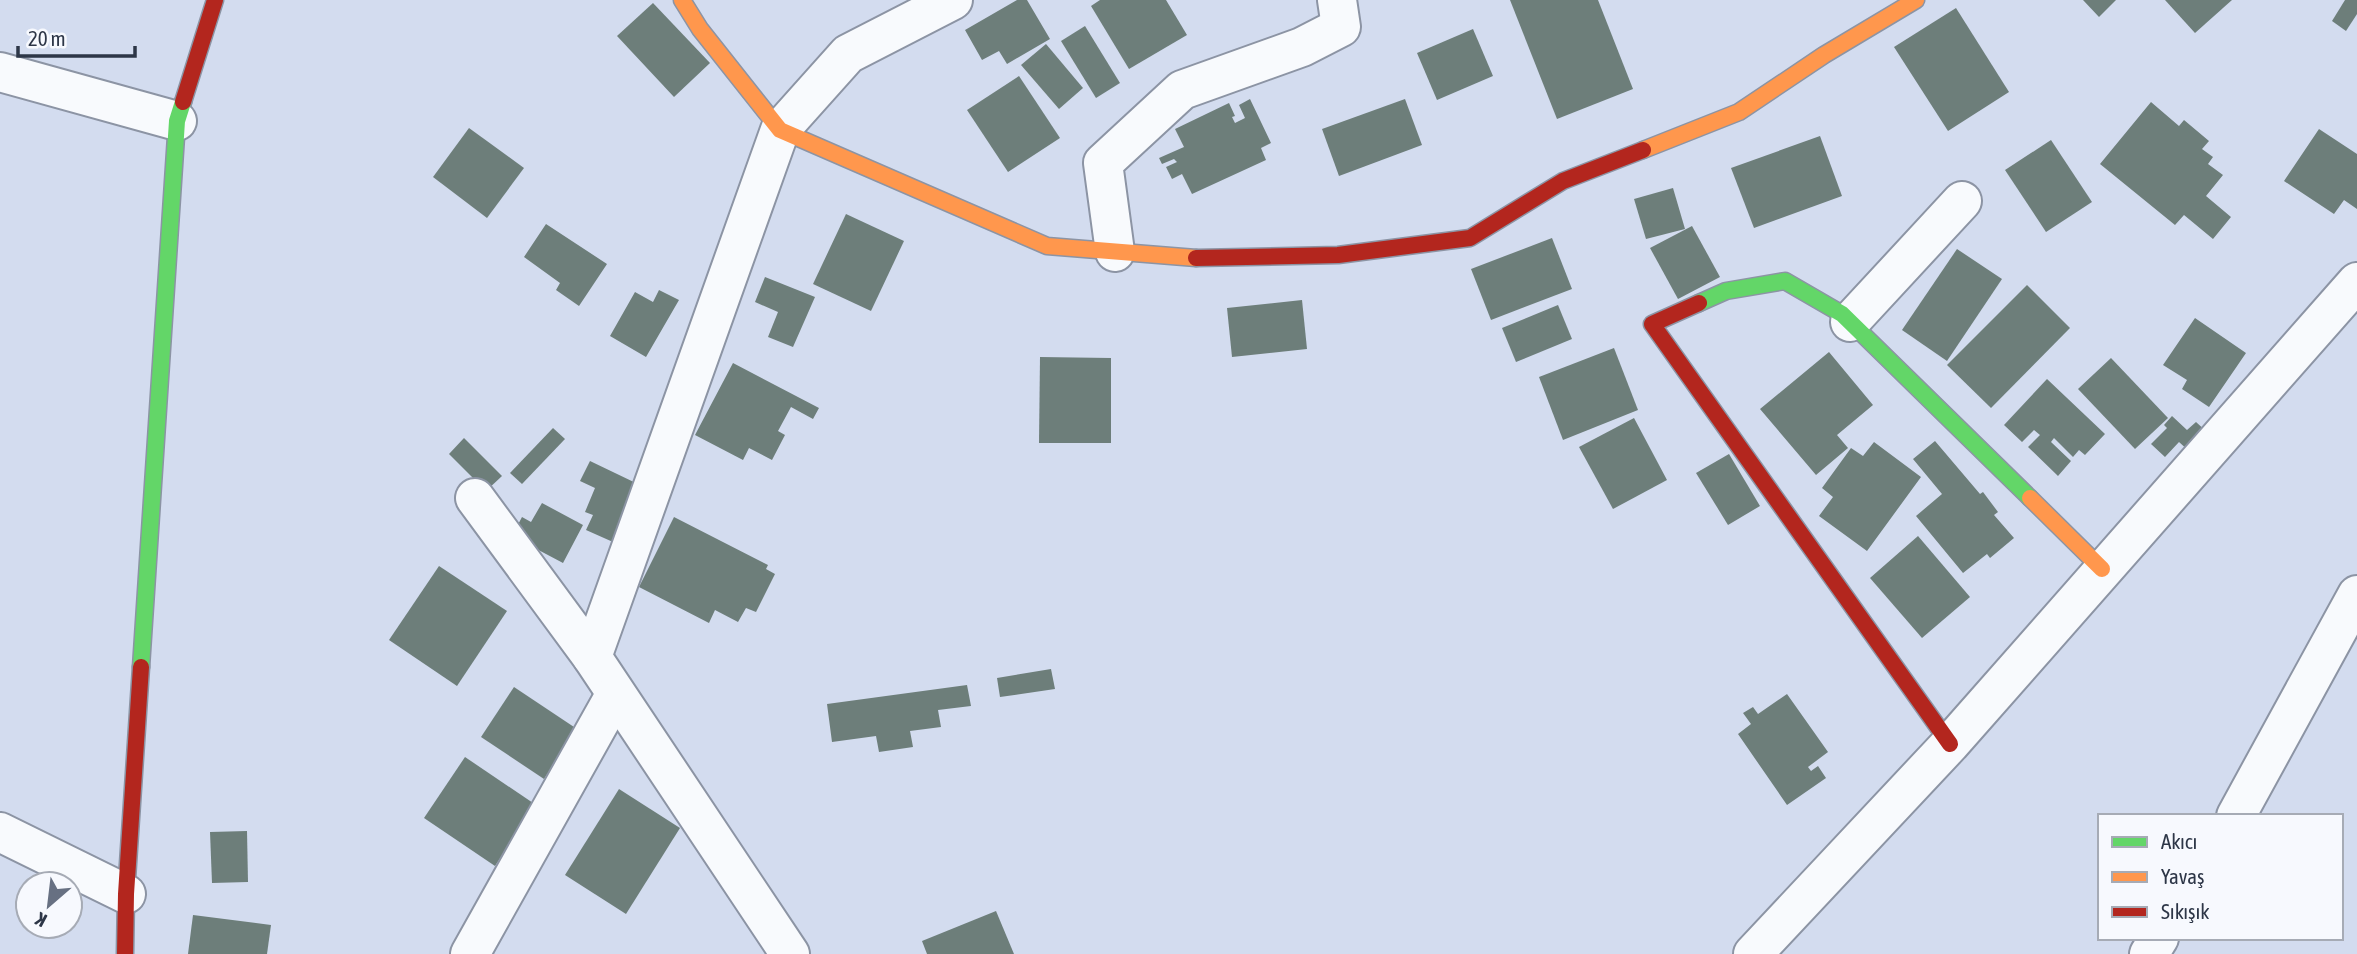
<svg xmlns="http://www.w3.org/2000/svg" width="2357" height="954" viewBox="0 0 2357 954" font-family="'Asap Condensed',sans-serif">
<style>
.building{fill:#6d7e7a}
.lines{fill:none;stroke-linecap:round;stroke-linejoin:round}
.street-casing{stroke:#8c94a4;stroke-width:42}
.fast-casing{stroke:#8c94a4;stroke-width:19}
.slow-casing{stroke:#8c94a4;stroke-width:19}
.jam-casing{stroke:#8c94a4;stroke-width:19}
.street{stroke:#f8fafd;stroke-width:38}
.fast{stroke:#63d668;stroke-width:16}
.slow{stroke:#ff974d;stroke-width:16}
.jam{stroke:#b3261e;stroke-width:16}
</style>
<rect width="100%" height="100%" fill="#d3dcef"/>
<!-- building -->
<g class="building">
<polygon points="1017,0 1027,0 1050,39 1007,64 999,51 982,60 965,30"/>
<polygon points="1100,0 1166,0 1187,35 1129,69 1091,6"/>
<polygon points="1510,0 1598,0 1633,89 1557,119"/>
<polygon points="2083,0 2116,0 2099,17"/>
<polygon points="2165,0 2232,0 2195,33"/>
<polygon points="2345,0 2357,0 2357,14 2346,31 2332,21"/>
<polygon points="653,3 710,63 674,97 617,36"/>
<polygon points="1956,8 2009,92 1948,131 1894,47"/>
<polygon points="1085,26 1120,83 1096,98 1061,41"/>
<polygon points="1473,29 1493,76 1437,100 1417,53"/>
<polygon points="1046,44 1083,88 1059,109 1021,65"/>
<polygon points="1019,76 1060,138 1008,172 967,110"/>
<polygon points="1250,99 1271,143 1261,148 1266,160 1192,194 1182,174 1172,179 1166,167 1177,162 1174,159 1162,164 1159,158 1184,147 1175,129 1229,103 1235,116 1232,117 1235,123 1245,118 1239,105"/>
<polygon points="1405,99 1422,145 1339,176 1322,129"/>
<polygon points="2151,102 2179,126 2184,120 2209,141 2202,149 2213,157 2208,164 2223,175 2206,196 2231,217 2213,239 2184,215 2175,225 2100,164"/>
<polygon points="469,128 524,168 487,218 433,177"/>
<polygon points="2319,129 2357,154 2357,209 2344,200 2334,214 2284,181"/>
<polygon points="1820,136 1842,196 1754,228 1731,168"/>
<polygon points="2051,140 2092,202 2046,232 2005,170"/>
<polygon points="1673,188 1685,229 1646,239 1634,199"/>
<polygon points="846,214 904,241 871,311 813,284"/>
<polygon points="546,224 607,264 579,306 556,290 560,283 524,257"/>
<polygon points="1692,226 1720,277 1678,299 1650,248"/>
<polygon points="1552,238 1572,289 1491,320 1471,269"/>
<polygon points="1957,249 2002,279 1947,361 1902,330"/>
<polygon points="765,277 815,297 793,347 768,337 778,312 755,302"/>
<polygon points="2027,285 2070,328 1991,408 1947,365"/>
<polygon points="659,290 679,300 646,357 610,336 635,292 653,302"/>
<polygon points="1302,300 1307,349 1232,357 1227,308"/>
<polygon points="1558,305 1572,339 1516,362 1502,328"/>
<polygon points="2195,318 2246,353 2209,407 2182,389 2187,380 2163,365"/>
<polygon points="1614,348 1638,410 1563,440 1539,377"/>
<polygon points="1829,352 1873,405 1837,435 1848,448 1816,475 1760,409"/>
<polygon points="1040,357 1111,358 1111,443 1039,443"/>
<polygon points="2111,358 2168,418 2135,449 2078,389"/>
<polygon points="733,363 819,408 813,419 791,407 778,431 785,435 772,460 749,448 743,460 695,435"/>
<polygon points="2047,379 2105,434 2085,455 2079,450 2073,457 2054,438 2051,442 2071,461 2058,476 2028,447 2040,435 2034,430 2022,442 2004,425"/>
<polygon points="2172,416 2187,430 2196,422 2208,433 2190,452 2179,442 2165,457 2151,444 2167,428 2164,425"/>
<polygon points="1634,418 1667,480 1613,509 1579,447"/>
<polygon points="553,428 565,439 522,484 510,473"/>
<polygon points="464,438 502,476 486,491 449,454"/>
<polygon points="1935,441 1980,494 1983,492 1998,512 1994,515 2014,538 1990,558 1987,554 1963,573 1916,516 1942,494 1913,459"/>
<polygon points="1874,442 1921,477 1867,551 1819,516 1833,497 1822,488 1851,448 1863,456"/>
<polygon points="1729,454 1760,506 1728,525 1696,473"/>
<polygon points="590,461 640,485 613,542 586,530 593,515 585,512 595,488 580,481"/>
<polygon points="542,503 583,525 563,563 512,536 522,517 531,522"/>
<polygon points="674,517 768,565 766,569 775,574 756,612 746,608 738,622 715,610 709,623 639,587"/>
<polygon points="1918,536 1970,597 1922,638 1870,578"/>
<polygon points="439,566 507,611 457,686 389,640"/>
<polygon points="1051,669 1055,689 1000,697 997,678"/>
<polygon points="967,685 971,706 938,710 941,727 910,731 913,747 879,752 876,736 832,742 827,704"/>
<polygon points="514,687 577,729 544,779 481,737"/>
<polygon points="1787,694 1828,752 1808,767 1811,771 1818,766 1826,778 1787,805 1738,734 1751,724 1743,713 1753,707 1758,714"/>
<polygon points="465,757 536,805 495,866 424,818"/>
<polygon points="619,789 680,828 626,914 565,875"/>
<polygon points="247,831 248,882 212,883 210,832"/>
<polygon points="996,911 1014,954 927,954 922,941"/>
<polygon points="193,915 271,925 267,954 188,954"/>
</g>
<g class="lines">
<defs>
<g id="street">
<polyline points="0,72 177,121"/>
<polyline points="1115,252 1103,163 1182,90 1302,47 1341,27 1337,0"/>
<polyline points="1850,322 1962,201"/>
<polyline points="475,498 592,657 790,954"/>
<polyline points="592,657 780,130 848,54 953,0"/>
<polyline points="2236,816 2357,595"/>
<polyline points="0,832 126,894"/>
<polyline points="470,954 615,695"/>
<polyline points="1753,954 1950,744 2357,282"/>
<polyline points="2149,954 2159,938"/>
</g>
<g id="fast">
<polyline points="1699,303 1726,291 1785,281 1842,314 2030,498"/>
<polyline points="141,667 177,121 183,102"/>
</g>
<g id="slow">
<polyline points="682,0 700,29 780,130 1047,246 1196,258"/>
<polyline points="1643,150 1739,112 1824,55 1916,0"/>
<polyline points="2030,498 2102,569"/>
</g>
<g id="jam">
<polyline points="183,102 215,0"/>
<polyline points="1196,258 1338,255 1470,238 1563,181 1643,150"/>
<polyline points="1699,303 1652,324 1950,744"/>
<polyline points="125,954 126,894 141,667"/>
</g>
</defs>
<!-- street casing -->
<use href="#street" class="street-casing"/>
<!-- fast casing -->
<use href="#fast" class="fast-casing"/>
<!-- slow casing -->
<use href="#slow" class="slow-casing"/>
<!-- jam casing -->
<use href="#jam" class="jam-casing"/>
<!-- street -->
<use href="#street" class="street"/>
<!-- fast -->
<use href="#fast" class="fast"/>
<!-- slow -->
<use href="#slow" class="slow"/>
<!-- jam -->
<use href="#jam" class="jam"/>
</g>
<!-- legend -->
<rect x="2098" y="814" width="245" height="126" fill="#f7f9fe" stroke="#a6abb5" stroke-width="2"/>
<rect x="2112" y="837" width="35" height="10" fill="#63d668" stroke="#a6abb5" stroke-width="2"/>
<text x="2161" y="849" font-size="21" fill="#2d3647">Akıcı</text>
<rect x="2112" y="872" width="35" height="10" fill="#ff974d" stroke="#a6abb5" stroke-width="2"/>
<text x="2161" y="884" font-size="21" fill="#2d3647">Yavaş</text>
<rect x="2112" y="907" width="35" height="10" fill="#b3261e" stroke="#a6abb5" stroke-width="2"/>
<text x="2161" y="919" font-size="21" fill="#2d3647">Sıkışık</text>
<!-- north arrow -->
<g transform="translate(49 905) rotate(208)"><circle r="33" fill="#f7f9fe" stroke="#a6abb5" stroke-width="2"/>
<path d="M0-5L12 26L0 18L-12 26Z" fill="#677082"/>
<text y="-10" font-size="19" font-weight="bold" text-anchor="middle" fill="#2d3647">K</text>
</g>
<!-- scale -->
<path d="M18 46v10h117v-10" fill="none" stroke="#2d3647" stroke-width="3.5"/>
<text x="28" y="46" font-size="21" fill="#2d3647" stroke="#f7f9fe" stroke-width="5" paint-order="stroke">20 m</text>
</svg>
